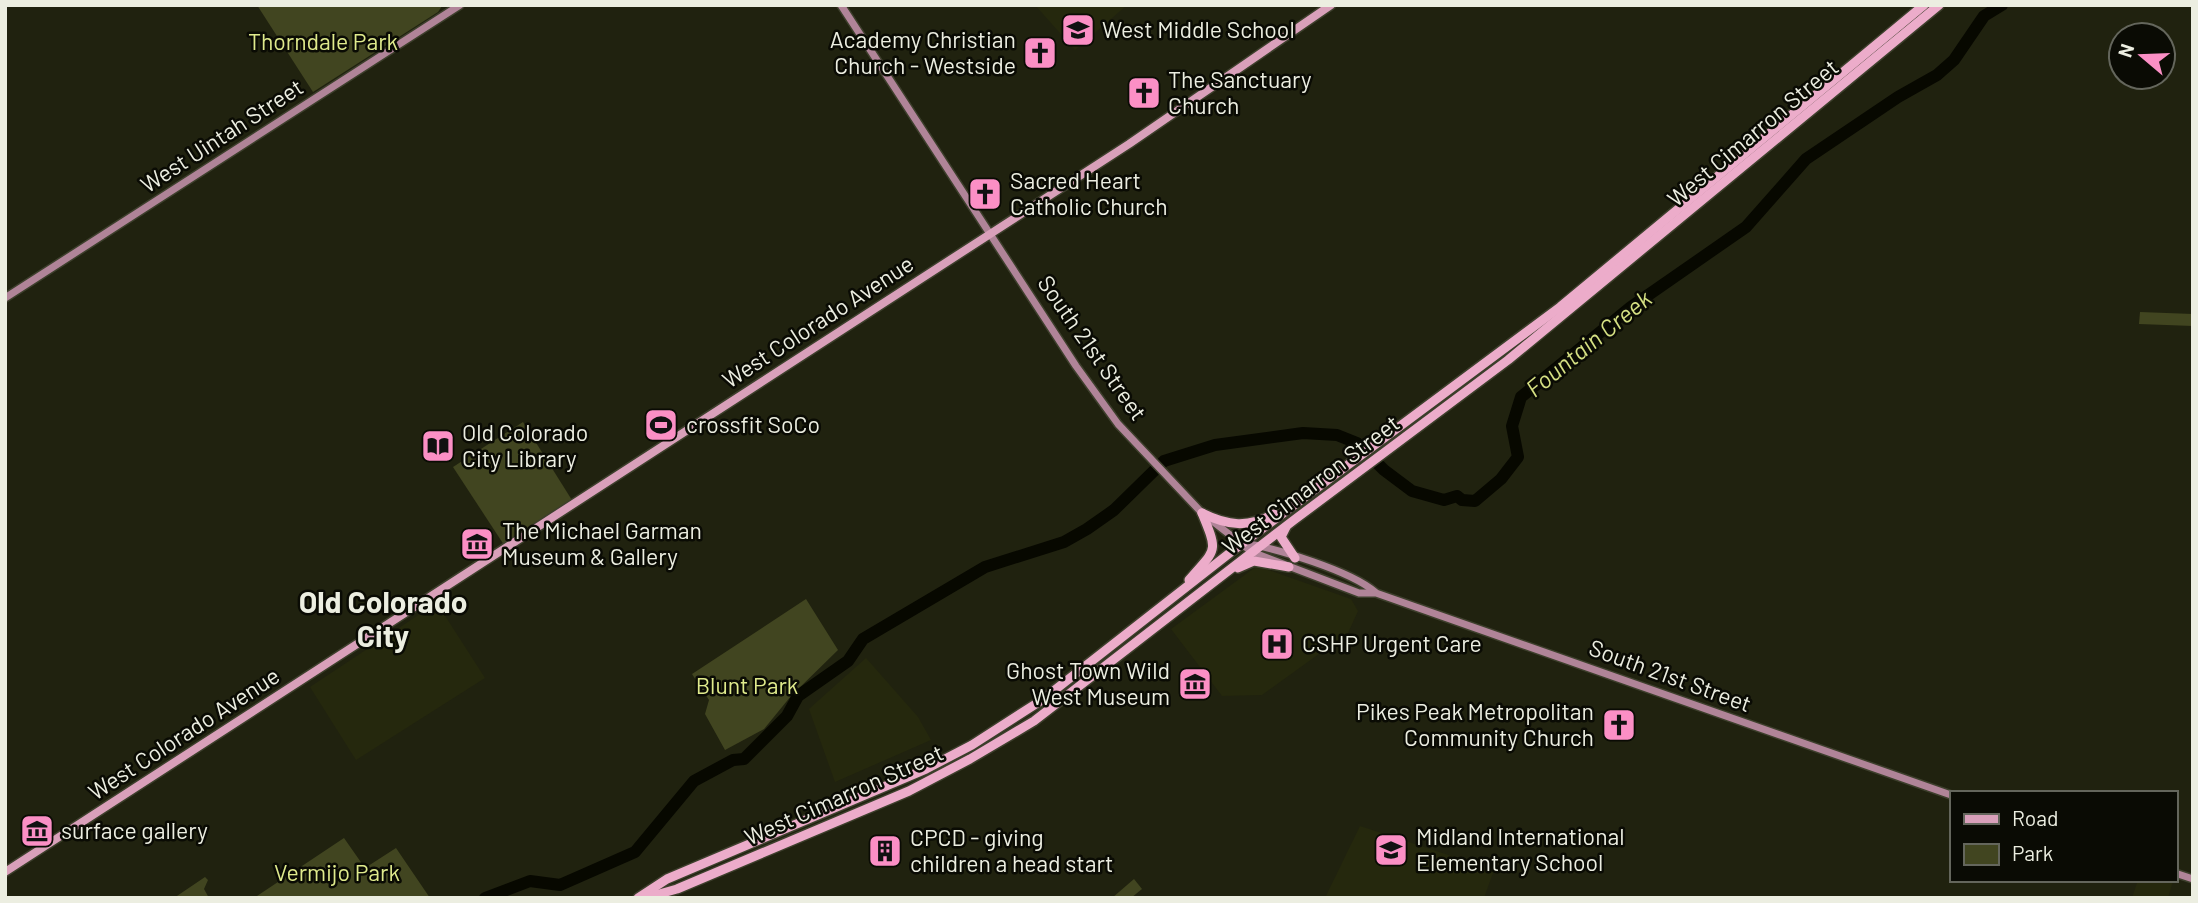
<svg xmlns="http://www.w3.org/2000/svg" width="2198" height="903" viewBox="0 0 2198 903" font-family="Barlow,sans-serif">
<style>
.built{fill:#25280d}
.green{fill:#414520}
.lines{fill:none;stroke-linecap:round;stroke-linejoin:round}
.river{stroke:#070800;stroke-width:12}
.secondary-casing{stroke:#3d3f2c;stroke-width:10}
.primary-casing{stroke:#3d3f2c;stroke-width:11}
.trunk-casing{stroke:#3d3f2c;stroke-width:12}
.secondary{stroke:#b08498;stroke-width:7}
.primary{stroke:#d9a0ba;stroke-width:8}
.trunk{stroke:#ecacca;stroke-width:9}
.labels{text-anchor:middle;stroke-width:5;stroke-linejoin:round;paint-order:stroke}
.poi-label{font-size:23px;fill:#eceee1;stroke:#0a0b04;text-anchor:start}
.park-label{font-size:23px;fill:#dfea8c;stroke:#0a0b04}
.street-label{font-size:23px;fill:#eceee1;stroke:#0a0b04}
.water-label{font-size:24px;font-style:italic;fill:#d6e183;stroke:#0a0b04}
.district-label{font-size:30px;font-weight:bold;fill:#eceee1;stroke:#0a0b04}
</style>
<rect width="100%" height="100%" fill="#20220f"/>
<!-- built -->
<g class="built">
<polygon points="1035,5 1127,5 1075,50"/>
<polygon points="1257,566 1351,599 1358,611 1348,633 1262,695 1222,696 1171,629"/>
<polygon points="435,604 440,608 485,678 356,760 310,687"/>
<polygon points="866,658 918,717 931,740 835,782 809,709"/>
<polygon points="1360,826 1494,870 1484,898 1325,898"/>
<polygon points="2138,880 2172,880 2173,881 2168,898 2132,898"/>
</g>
<!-- green -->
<g class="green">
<polygon points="257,5 442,5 442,6 438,12 313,92"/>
<polygon points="2140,312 2193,314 2193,326 2139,324"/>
<polygon points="523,422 575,505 506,548 453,467"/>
<polygon points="806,599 838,650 791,696 764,729 725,750 705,714 709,700 692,674"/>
<polygon points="344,838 365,868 396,848 430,898 254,898"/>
<polygon points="205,877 208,880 204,889 209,898 174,898"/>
<polygon points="1134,879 1142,889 1131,898 1112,898"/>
</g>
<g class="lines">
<!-- river -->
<polyline class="river" points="485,898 530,881 560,885 635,852 694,781 733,760 744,759 787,716 798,696 848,661 863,639 985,567 1064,542 1087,529 1114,510 1164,461 1215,445 1303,433 1337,435 1357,443 1384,470 1412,491 1444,500 1457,496 1462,500 1475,501 1501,479 1518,457 1512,426 1521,397 1631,307 1746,227 1806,159 1898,97 1937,75 1954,60 1984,16 2002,5"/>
<defs>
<g id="secondary">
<polyline points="841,5 1076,366 1118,424 1202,513 1252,552 1359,593 1376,593 1951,795"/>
<polyline points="5,298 460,5"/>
<path d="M1243,543C1276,548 1351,571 1375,592"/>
<polyline points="2175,873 2193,879"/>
</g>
<polyline id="primary" points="5,872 1129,144 1331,5"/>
<g id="trunk">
<path d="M1202,513C1228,526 1248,528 1274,514"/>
<polyline points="1286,527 1281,537 1295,558"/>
<polyline points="1238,568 1254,561 1289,567"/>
<path d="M1189,580C1216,548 1219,554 1202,513"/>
<polyline points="638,898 667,879 926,769 972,745 1042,700 1231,552 1560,307 1924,5"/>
<polyline points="645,898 677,889 909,791 970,759 1034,721 1294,520 1508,360 1939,5"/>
</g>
</defs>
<!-- secondary casing -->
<use href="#secondary" class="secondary-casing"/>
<!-- primary casing -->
<use href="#primary" class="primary-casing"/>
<!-- trunk casing -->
<use href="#trunk" class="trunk-casing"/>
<!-- secondary -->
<use href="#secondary" class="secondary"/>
<!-- primary -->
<use href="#primary" class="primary"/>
<!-- trunk -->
<use href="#trunk" class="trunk"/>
</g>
<!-- icons -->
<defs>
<symbol id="school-square" viewBox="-11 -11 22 22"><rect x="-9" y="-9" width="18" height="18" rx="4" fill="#fb8fc5" stroke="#0a0b04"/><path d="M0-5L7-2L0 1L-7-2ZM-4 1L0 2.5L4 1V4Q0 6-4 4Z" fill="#111"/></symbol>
<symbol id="church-square" viewBox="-11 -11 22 22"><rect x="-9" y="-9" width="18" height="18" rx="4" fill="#fb8fc5" stroke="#0a0b04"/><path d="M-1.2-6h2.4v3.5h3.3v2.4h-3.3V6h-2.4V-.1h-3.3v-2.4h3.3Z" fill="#111"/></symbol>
<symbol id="stadium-square" viewBox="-11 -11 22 22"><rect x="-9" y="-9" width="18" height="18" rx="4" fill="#fb8fc5" stroke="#0a0b04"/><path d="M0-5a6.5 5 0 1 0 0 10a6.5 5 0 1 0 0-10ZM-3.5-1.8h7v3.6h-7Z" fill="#111"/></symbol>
<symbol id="library-square" viewBox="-11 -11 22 22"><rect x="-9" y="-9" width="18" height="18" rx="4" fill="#fb8fc5" stroke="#0a0b04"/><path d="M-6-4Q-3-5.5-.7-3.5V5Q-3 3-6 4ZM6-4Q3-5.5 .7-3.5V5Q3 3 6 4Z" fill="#111"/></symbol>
<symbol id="museum-square" viewBox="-11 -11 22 22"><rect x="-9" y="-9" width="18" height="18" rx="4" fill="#fb8fc5" stroke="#0a0b04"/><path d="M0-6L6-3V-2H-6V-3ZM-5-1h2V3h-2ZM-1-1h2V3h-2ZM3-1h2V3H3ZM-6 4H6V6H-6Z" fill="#111"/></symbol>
<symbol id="hospital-square" viewBox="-11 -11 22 22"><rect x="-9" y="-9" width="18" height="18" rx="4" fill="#fb8fc5" stroke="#0a0b04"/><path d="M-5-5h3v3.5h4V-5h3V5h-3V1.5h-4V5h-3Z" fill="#111"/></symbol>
<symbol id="building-square" viewBox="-11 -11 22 22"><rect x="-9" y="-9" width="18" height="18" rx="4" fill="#fb8fc5" stroke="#0a0b04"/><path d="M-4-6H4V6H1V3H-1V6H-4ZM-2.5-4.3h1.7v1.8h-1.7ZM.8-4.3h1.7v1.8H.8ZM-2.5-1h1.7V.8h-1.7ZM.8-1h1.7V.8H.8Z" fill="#111"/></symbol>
</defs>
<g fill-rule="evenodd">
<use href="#school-square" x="1059" y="11" width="38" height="38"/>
<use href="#church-square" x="1021" y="34" width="38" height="38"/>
<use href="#church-square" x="1125" y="74" width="38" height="38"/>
<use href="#church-square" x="966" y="175" width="38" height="38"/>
<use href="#stadium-square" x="642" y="406" width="38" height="38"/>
<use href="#library-square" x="419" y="427" width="38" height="38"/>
<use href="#museum-square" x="458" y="525" width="38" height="38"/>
<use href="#hospital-square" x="1258" y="625" width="38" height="38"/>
<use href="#museum-square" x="1176" y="665" width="38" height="38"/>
<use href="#church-square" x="1600" y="706" width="38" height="38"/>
<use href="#museum-square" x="18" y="812" width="38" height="38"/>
<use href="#school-square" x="1372" y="831" width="38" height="38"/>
<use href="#building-square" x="866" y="832" width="38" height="38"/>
</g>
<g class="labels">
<!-- poi labels -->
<g class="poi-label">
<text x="1102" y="38">West Middle School</text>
<text x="1016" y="48" text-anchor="end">Academy Christian<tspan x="1016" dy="26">Church - Westside</tspan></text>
<text x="1168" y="88">The Sanctuary<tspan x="1168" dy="26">Church</tspan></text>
<text x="1010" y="189">Sacred Heart<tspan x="1010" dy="26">Catholic Church</tspan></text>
<text x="686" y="433">crossfit SoCo</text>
<text x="462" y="441">Old Colorado<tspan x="462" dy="26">City Library</tspan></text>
<text x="502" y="539">The Michael Garman<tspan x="502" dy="26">Museum &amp; Gallery</tspan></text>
<text x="1302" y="652">CSHP Urgent Care</text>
<text x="1170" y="679" text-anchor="end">Ghost Town Wild<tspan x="1170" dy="26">West Museum</tspan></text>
<text x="1594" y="720" text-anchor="end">Pikes Peak Metropolitan<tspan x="1594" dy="26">Community Church</tspan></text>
<text x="61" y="839">surface gallery</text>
<text x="1416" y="845">Midland International<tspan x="1416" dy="26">Elementary School</tspan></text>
<text x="910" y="846">CPCD - giving<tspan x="910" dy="26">children a head start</tspan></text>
</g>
<!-- park labels -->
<g class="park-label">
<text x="323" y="50">Thorndale Park</text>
<text x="747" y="694">Blunt Park</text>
<text x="337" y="881">Vermijo Park</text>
</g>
<!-- street labels -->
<g class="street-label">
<text transform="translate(1753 133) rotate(-40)" y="8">West Cimarron Street</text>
<text transform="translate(222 136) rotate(-33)" y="8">West Uintah Street</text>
<text transform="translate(818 322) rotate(-33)" y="8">West Colorado Avenue</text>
<text transform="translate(1092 348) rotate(55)" y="8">South 21st Street</text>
<text transform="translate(1311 485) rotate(-37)" y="8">West Cimarron Street</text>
<text transform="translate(1670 676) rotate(20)" y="8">South 21st Street</text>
<text transform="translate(184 734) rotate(-33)" y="8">West Colorado Avenue</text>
<text transform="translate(844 795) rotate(-24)" y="8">West Cimarron Street</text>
</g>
<!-- water labels -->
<g class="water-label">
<text transform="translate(1589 344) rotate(-39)" y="8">Fountain Creek</text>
</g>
<!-- district labels -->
<g class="district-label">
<text x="383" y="613">Old Colorado<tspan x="383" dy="34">City</tspan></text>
</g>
</g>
<!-- border -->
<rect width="2198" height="903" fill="none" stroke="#eceee1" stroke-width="14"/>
<!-- legend -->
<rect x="1950" y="791" width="228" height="91" fill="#0a0b04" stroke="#64665c" stroke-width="2"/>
<rect x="1964" y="814" width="35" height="10" fill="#d9a0ba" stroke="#64665c" stroke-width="2"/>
<text x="2012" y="826" font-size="21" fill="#eceee1">Road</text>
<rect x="1964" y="844" width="35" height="21" fill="#414520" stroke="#64665c" stroke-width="2"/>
<text x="2012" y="861" font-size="21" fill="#eceee1">Park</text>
<!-- north arrow -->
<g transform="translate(2142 56) rotate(289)"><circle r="33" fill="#0a0b04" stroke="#64665c" stroke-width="2"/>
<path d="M0-5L12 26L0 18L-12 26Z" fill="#fb8fc5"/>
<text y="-10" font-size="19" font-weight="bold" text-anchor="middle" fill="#eceee1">N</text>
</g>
</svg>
